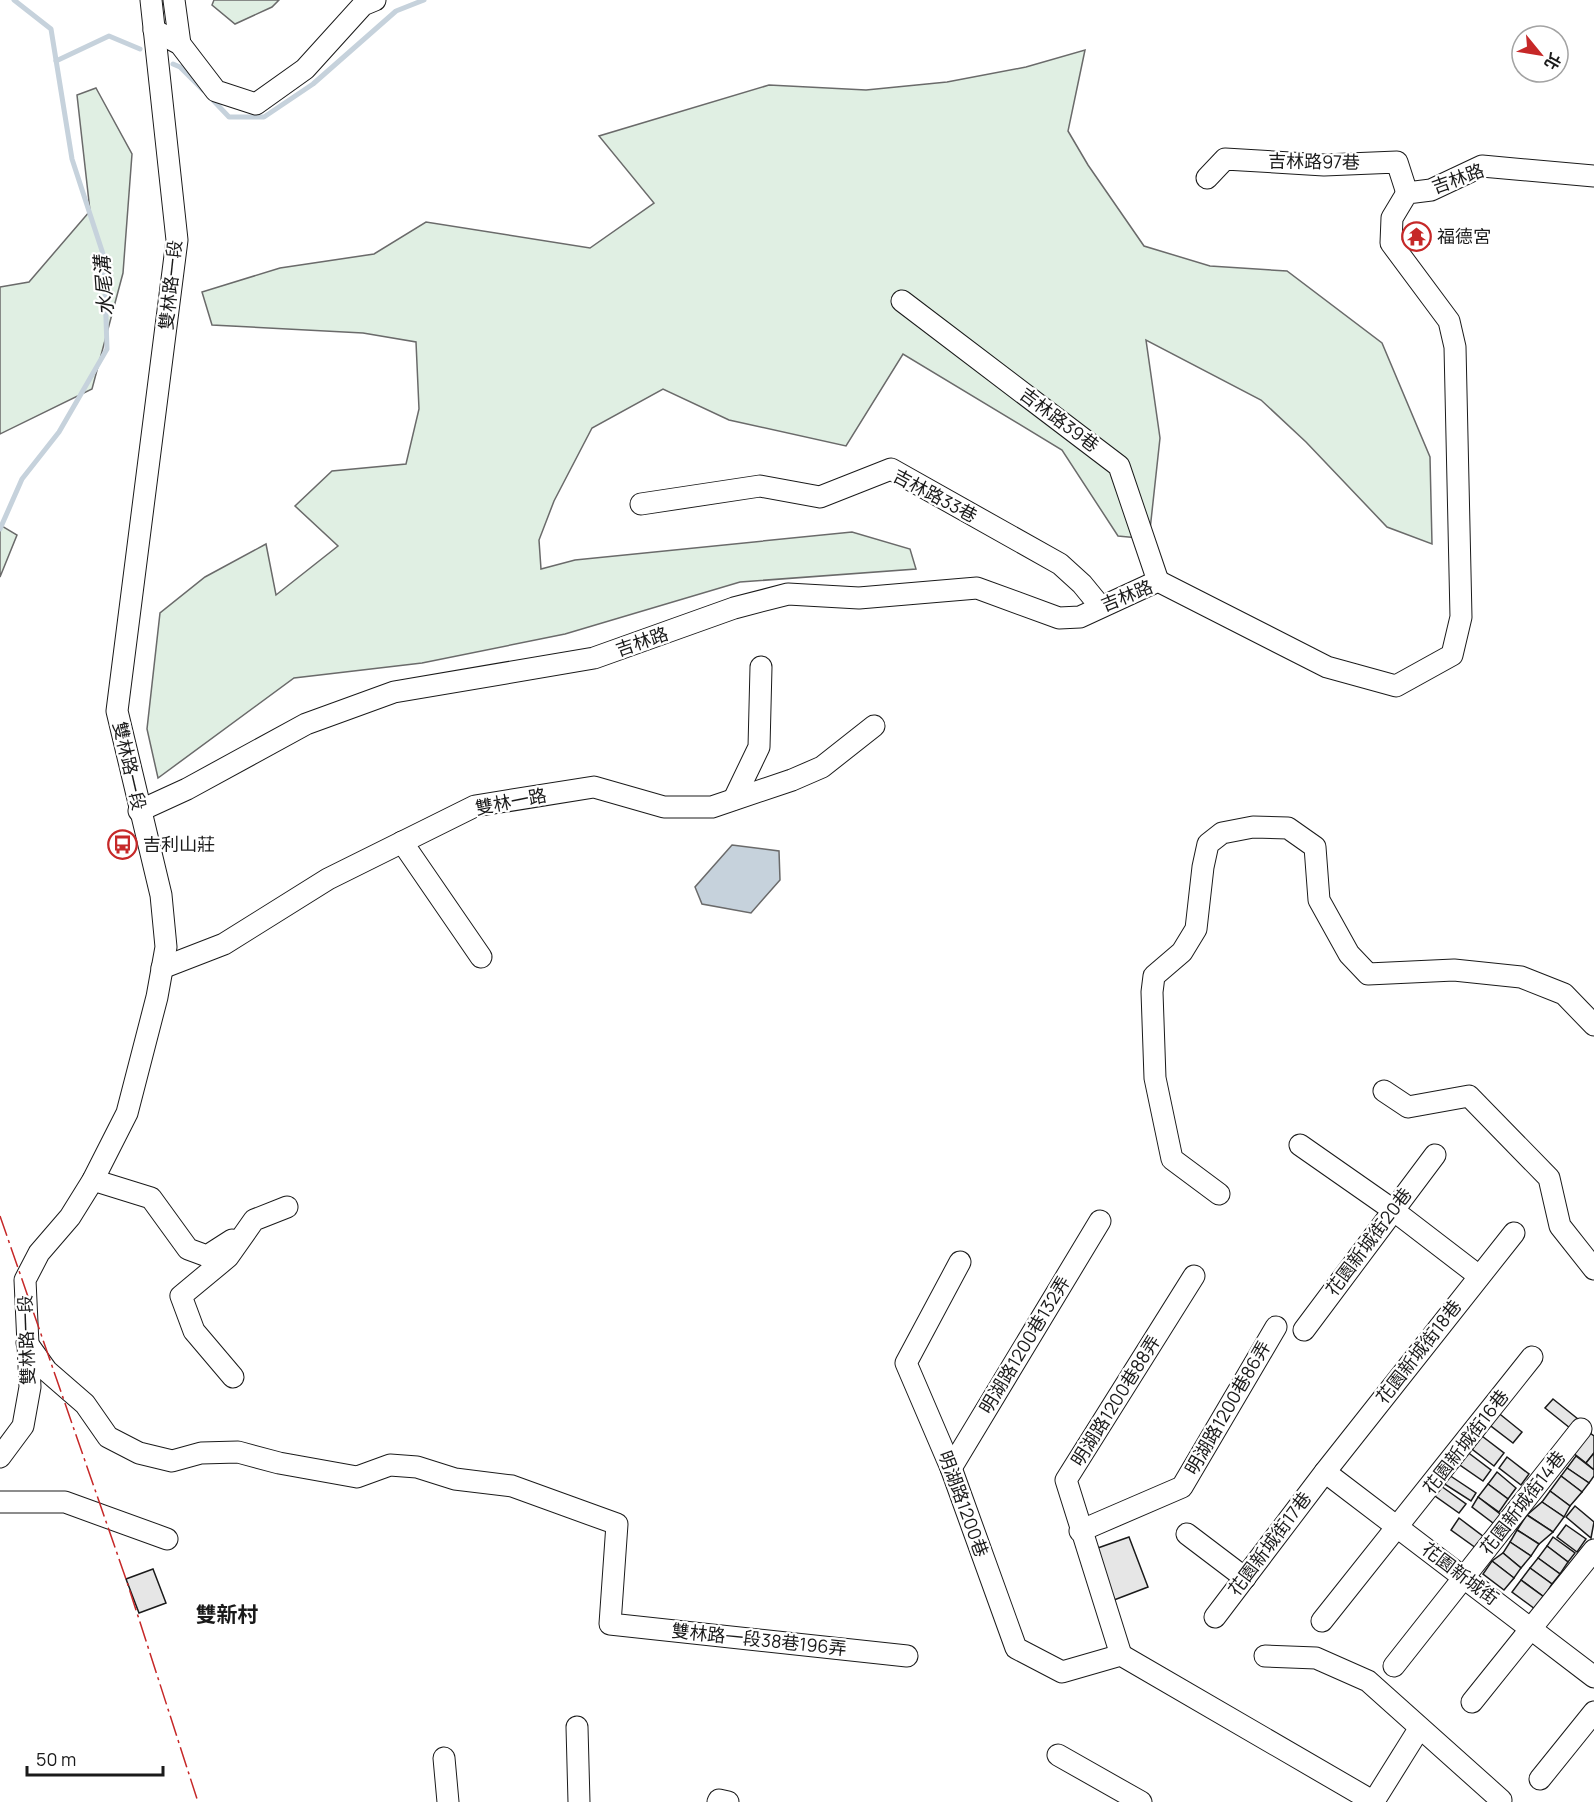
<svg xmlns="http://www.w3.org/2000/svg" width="1594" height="1802" viewBox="0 0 1594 1802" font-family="Manrope,'Noto Sans TC',sans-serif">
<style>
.green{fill:#e0efe3;stroke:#6a6a6a;stroke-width:1.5}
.water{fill:#c6d2dc;stroke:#6a6a6a;stroke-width:1.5}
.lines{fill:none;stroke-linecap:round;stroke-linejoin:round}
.stream{stroke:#c6d2dc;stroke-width:5}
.building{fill:#e6e6e6;stroke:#1a1a1a;stroke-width:1.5}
.minor-casing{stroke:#1a1a1a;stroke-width:23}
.minor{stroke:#fff;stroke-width:21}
.power{stroke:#c62828;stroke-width:1.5;stroke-dasharray:21 4.5 3 4.5;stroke-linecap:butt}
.labels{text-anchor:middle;stroke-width:4.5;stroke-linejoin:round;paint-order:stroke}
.street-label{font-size:18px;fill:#1a1a1a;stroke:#fff}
.poi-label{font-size:18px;fill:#1a1a1a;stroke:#fff;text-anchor:start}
.water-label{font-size:20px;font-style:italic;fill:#1a1a1a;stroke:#fff}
.quarter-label{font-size:21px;font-weight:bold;fill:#1a1a1a;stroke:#fff}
</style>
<rect width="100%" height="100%" fill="#fff"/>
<!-- green -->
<g class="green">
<polygon points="214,0 279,0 272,7 235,24 212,5"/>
<polygon points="1085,50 1068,131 1088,165 1144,246 1210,266 1287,271 1382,343 1430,457 1432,544 1387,527 1306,442 1261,400 1146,340 1160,438 1149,539 1118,536 1062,450 903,354 846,446 729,420 663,389 592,428 554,501 539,540 541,569 575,560 852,532 910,549 916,569 740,582 565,634 422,663 294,678 158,778 147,729 160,613 205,577 266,544 276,595 338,546 295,506 332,471 406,464 419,409 416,342 363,333 212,325 202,292 280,268 374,254 426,222 590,248 654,203 599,136 769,85 866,90 947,82 1026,67"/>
<polygon points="96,88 132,154 123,273 92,389 0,434 0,287 29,282 90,211 77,95"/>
<polygon points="0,525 17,535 0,577"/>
</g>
<!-- water -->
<polygon class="water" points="732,845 779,851 780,880 751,913 702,904 695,887"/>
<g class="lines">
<!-- stream -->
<g class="stream">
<polyline points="56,61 109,36 140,49"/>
<polyline points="173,64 180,67 203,90"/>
<polyline points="210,97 229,117 264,117 313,84 396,11 424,0"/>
<polyline points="0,529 22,479 59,432 107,349 104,257 72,159 51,29 14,0"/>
</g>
</g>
<!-- building -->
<g class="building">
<polygon points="1403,230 1430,232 1429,244 1402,243"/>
<polygon points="1553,1399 1578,1419 1570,1428 1545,1408"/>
<polygon points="1496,1411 1522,1432 1513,1443 1487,1423"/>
<polygon points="1587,1431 1594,1436 1594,1453 1586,1463 1572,1452"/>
<polygon points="1478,1433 1504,1453 1494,1466 1468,1446"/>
<polygon points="1466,1451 1491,1470 1483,1481 1457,1463"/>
<polygon points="1594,1453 1594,1470 1586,1463"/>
<polygon points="1576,1456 1594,1470 1594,1476 1589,1483 1567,1468"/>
<polygon points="1507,1457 1529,1474 1521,1485 1499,1468"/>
<polygon points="1567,1468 1589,1483 1582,1492 1561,1476"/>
<polygon points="1497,1472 1516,1488 1508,1499 1488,1484"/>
<polygon points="1449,1475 1476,1493 1471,1501 1443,1483"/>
<polygon points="1561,1476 1582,1492 1570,1506 1550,1491"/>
<polygon points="1488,1484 1508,1499 1499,1512 1478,1497"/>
<polygon points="1441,1486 1466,1504 1459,1513 1435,1496"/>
<polygon points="1550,1491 1570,1506 1564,1517 1542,1502"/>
<polygon points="1478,1497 1504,1517 1497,1526 1472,1507"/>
<polygon points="1542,1502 1564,1517 1553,1532 1527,1515"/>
<polygon points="1575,1506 1594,1522 1591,1538 1566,1517"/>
<polygon points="1527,1515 1553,1532 1539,1544 1517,1530"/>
<polygon points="1459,1518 1484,1537 1476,1548 1451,1530"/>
<polygon points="1566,1525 1586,1539 1577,1552 1557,1537"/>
<polygon points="1517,1530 1539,1544 1531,1556 1510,1542"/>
<polygon points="1129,1537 1148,1587 1114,1600 1095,1549"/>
<polygon points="1553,1537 1575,1553 1568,1562 1547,1546"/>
<polygon points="1510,1542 1531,1556 1521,1568 1503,1553"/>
<polygon points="1547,1546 1568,1562 1560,1574 1538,1558"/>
<polygon points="1503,1553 1521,1568 1514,1578 1492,1561"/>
<polygon points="1538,1558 1560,1574 1552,1584 1530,1568"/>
<polygon points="1492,1561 1514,1578 1504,1590 1483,1574"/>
<polygon points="1530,1568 1552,1584 1544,1597 1521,1580"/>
<polygon points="153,1569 166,1603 139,1613 126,1579"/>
<polygon points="1521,1580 1544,1597 1535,1609 1512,1592"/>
</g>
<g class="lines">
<defs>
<g id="minor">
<polyline points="174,0 180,44"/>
<polyline points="154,30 180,44 216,91 256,104 305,69 363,5 375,0"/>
<polyline points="1207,178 1225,159 1324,165 1397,162 1407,193"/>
<polyline points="902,301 1119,466 1158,581"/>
<polyline points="641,504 760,486 820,497 891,469 1060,564 1082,584 1100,606"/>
<polyline points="734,799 759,747 761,667"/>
<polyline points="139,811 187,789 306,724 394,692 594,658 734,608 788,594 859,598 977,588 1059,618 1080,617 1158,581 1327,667 1396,686 1452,655 1461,617 1455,347 1449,321 1391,243 1392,218 1407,193 1431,190 1482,166 1594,176"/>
<polyline points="402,842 481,957"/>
<polyline points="162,968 224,944 328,879 475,806 594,787 664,807 712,807 792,780 822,767 874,726"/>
<polyline points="1384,1091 1408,1107 1469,1096 1549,1178 1560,1226 1594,1269"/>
<polyline points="1300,1145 1393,1210 1479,1276"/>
<polyline points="93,1180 151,1198 188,1249 207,1256 232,1240"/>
<polyline points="1219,1194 1172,1159 1155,1078 1152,992 1154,976 1182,952 1196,929 1203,867 1208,844 1222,833 1253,827 1288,828 1315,847 1319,900 1349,954 1368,974 1454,970 1521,977 1564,994 1594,1025"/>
<polyline points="960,1262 906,1363 951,1468 1016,1648 1062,1672 1121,1655 1374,1802"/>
<polyline points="1304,1330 1435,1155"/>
<polyline points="27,1343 47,1371 85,1404 108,1437 139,1453 172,1461 201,1453 238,1452 279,1463 357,1477 390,1465 417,1467 455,1479 512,1486 617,1524 610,1624 907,1656"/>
<polyline points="233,1377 194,1331 181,1296 228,1257 254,1220 287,1207"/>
<polyline points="0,1457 23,1426 30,1387 25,1280 39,1253 70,1217 93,1180 127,1113 157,997 166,947 161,895 117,711 177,240 151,0"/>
<polyline points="951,1468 1100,1221"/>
<polyline points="1325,1472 1594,1677"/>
<polyline points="0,1502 65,1502 167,1539"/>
<polyline points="1080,1531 1182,1487 1276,1327"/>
<polyline points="1187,1534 1245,1578"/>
<polyline points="1215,1617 1325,1472 1514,1233"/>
<polyline points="1322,1621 1532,1357"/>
<polyline points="1121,1655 1066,1480 1194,1276"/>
<polyline points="1265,1656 1316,1658 1368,1681 1501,1800"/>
<polyline points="1394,1666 1581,1429"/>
<polyline points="1472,1702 1594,1550"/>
<polyline points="577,1727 579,1802"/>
<polyline points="1058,1755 1141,1802"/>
<polyline points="444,1758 448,1802"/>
<polyline points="1540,1779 1594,1712"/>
<polyline points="1374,1801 1419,1729"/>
<polyline points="718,1802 719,1800 728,1802"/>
</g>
</defs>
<!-- minor casing -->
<use href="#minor" class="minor-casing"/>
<!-- minor -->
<use href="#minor" class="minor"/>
<!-- power -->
<polyline class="power" points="0,1216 127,1582 198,1802"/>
</g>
<!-- icons -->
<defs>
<symbol id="temple-ring" viewBox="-11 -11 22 22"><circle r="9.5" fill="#fff" stroke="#c62828" stroke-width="1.5"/><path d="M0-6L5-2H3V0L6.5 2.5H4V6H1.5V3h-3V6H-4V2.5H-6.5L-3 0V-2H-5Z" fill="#c62828"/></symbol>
<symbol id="bus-ring" viewBox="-11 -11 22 22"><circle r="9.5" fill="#fff" stroke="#c62828" stroke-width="1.5"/><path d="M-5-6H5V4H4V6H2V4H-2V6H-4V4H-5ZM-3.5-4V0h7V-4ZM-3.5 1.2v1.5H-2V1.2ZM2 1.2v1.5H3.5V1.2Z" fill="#c62828"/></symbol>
</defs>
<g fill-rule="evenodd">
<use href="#temple-ring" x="1400" y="220" width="33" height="33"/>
<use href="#bus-ring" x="106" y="828" width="33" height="33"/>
</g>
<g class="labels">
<!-- street labels -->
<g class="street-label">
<text transform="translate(1314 162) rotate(1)" y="6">吉林路97巷</text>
<text transform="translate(1458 179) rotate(-20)" y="6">吉林路</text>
<text transform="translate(171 285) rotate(-84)" y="6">雙林路一段</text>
<text transform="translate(1059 420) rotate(37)" y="6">吉林路39巷</text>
<text transform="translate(935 496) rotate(28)" y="6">吉林路33巷</text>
<text transform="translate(1127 596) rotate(-22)" y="6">吉林路</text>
<text transform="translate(642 642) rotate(-19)" y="6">吉林路</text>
<text transform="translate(129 766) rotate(77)" y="6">雙林路一段</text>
<text transform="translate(511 802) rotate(-11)" y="6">雙林一路</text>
<text transform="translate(1369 1242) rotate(-53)" y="6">花園新城街20巷</text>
<text transform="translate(27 1340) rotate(-92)" y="6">雙林路一段</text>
<text transform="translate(1025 1345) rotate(-59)" y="6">明湖路1200巷132弄</text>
<text transform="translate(1419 1352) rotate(-52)" y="6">花園新城街18巷</text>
<text transform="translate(1116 1401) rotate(-58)" y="6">明湖路1200巷88弄</text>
<text transform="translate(1228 1408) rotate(-60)" y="6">明湖路1200巷86弄</text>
<text transform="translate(1466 1442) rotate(-52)" y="6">花園新城街16巷</text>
<text transform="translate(1523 1503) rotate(-52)" y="6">花園新城街14巷</text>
<text transform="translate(963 1504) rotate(70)" y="6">明湖路1200巷</text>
<text transform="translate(1270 1544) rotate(-53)" y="6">花園新城街17巷</text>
<text transform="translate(1460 1574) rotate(37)" y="6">花園新城街</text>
<text transform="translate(759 1640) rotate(6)" y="6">雙林路一段38巷196弄</text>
</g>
<!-- poi labels -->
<g class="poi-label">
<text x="1437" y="243">福德宮</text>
<text x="143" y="851">吉利山莊</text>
</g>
<!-- water labels -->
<g class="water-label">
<text transform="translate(104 286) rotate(-94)" y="7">水尾溝</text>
</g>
<!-- quarter labels -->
<g class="quarter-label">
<text x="227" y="1622">雙新村</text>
</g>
</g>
<!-- north arrow -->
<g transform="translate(1540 54) rotate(120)"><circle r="28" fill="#ffffff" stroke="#a3a3a3" stroke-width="1.5"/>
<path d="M0-4.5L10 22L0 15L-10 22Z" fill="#c62828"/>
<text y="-9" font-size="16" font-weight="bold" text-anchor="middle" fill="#1a1a1a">北</text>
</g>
<!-- scale -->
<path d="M27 1766v9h136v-9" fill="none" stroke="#1a1a1a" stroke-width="3"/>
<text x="36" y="1766" font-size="18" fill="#1a1a1a" stroke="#ffffff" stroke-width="4.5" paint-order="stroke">50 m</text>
</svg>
